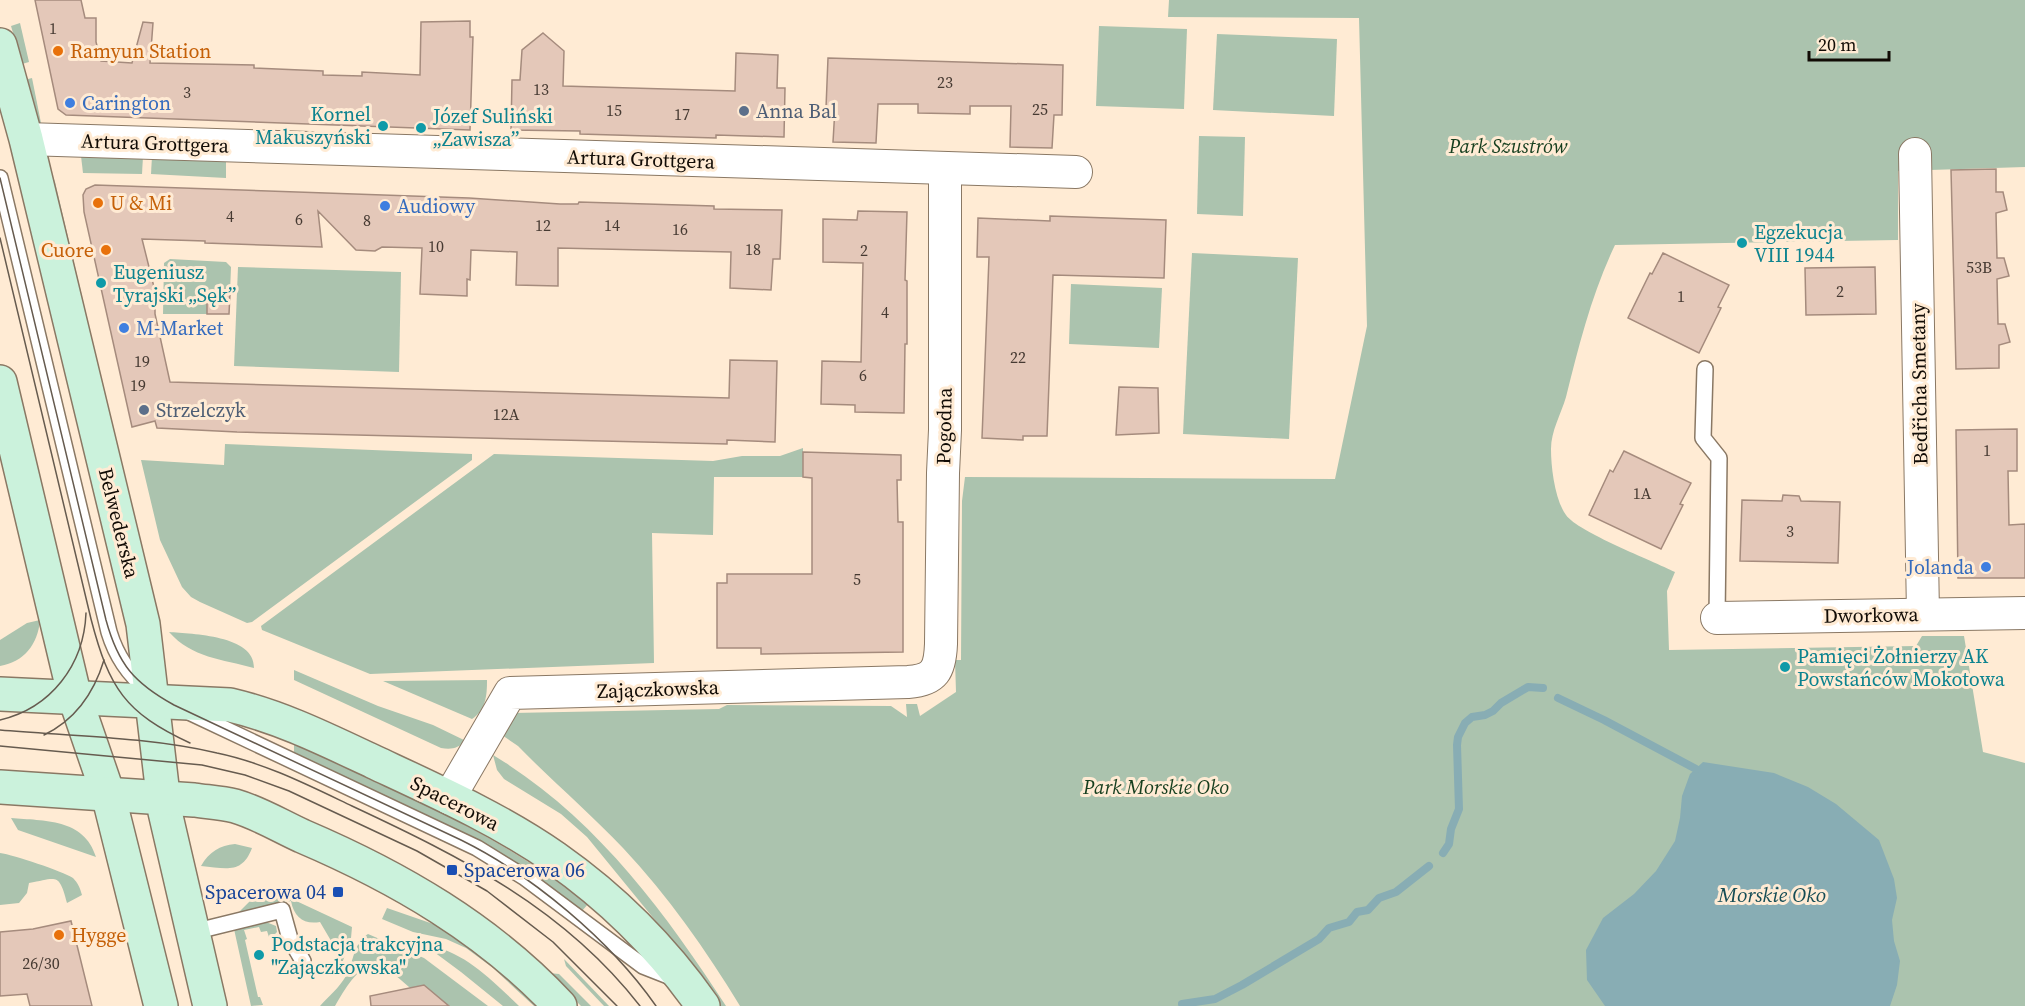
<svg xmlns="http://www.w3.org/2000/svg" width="2025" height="1006" viewBox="0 0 2025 1006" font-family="'Source Serif 4',serif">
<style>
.green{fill:#abc3ae}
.water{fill:#88adb4}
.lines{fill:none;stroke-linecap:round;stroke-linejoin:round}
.stream{stroke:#88adb4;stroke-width:8}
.building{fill:#e4c8b9;stroke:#a58b7d;stroke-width:1.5}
.lane-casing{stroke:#8a7864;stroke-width:18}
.street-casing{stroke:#8a7864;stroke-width:34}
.secondary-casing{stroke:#8a7864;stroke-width:36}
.lane{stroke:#fff;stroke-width:15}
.street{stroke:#fff;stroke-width:32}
.secondary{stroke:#cbf2dc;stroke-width:33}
.tram{stroke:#665b4f;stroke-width:1.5}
.food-dot{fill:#e8710a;stroke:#ffebd4;stroke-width:2}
.shop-dot{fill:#3f7fe0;stroke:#ffebd4;stroke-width:2}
.service-dot{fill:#5c6f8a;stroke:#ffebd4;stroke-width:2}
.culture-dot{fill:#0f9aa8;stroke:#ffebd4;stroke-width:2}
.transit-dot{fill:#1a4fb4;stroke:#ffebd4;stroke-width:2}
.labels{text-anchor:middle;stroke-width:6;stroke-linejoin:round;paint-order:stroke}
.number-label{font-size:16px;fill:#463a32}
.food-label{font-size:20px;fill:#c56008;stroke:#ffebd4;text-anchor:start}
.shop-label{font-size:20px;fill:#366cbe;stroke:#ffebd4;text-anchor:start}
.service-label{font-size:20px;fill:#4e5e75;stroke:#ffebd4;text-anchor:start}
.culture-label{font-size:20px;fill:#0d838f;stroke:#ffebd4;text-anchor:start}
.street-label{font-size:20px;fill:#110b05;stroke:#ffebd4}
.park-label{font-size:20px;font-style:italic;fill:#153e1e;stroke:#ffebd4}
.transit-label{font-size:20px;fill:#164399;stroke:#ffebd4;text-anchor:start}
.water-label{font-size:21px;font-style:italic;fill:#154c55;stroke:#ffebd4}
</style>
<rect width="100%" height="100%" fill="#ffebd4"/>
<!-- green -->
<g class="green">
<path d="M1169,0H2025V167L1898,171V240L1615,245C1592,293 1579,345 1566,397C1561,414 1551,431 1551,449C1551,468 1555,500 1566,515C1578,532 1653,561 1675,572L1667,591L1669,650L1916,646L1922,636H1964L1983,752L2025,763V1006H740C706,950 668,896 623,848C590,813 552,781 518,746L499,733L512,713L719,709L727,705L891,706L907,717L906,704H917L920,716L956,692L955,660H961L962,501L965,477L1335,479L1367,326L1359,18L1168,17Z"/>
<polygon points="20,23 29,62 22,64 11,26"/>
<polygon points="1099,26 1187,29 1184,109 1096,106"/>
<polygon points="1217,34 1337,39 1334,116 1213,110"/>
<polygon points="32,78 43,133 41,135 24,80"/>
<polygon points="1199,136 1245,137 1243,216 1197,214"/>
<polygon points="81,156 143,156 142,174 83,173"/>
<polygon points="152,156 226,159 226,178 151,174"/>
<polygon points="51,172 55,182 117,445 50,177"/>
<polygon points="1192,253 1298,258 1289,439 1183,434"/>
<polygon points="170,259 226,262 231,267 230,293 207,293 207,314 163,314 164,263"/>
<polygon points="238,267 401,272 399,372 234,366"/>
<polygon points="1071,284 1162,288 1159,348 1069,344"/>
<polygon points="225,444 472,454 472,460 252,622 247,623 200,602 191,597 182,587 160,540 141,460 224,465"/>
<polygon points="803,448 803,477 714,477 713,535 652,533 654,663 370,674 262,630 261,626 494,454 713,461 742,456 780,456"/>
<path d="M40,620C38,644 24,662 0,666V640L27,623Z"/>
<path d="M169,632C192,634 255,635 254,668C222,659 192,658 169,632Z"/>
<path d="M294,670L378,706L433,725L466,741C458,748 452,750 441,748L294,680Z"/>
<path d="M487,680C487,695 486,710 472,719L383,681Z"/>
<path d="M294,742C396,790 499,834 588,904L582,911L526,870L485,844L294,754Z"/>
<path d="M493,755C593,815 664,910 726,1006H718L695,969L587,837L561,814L504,779L497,770Z"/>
<path d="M11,818C44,821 84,818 96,857L18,830Z"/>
<path d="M235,844L252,848C242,875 225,868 201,866C209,852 220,845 235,844Z"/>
<path d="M0,853C14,855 62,871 73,878C78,883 80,888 82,895L67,903C59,872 57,878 29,883L27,893L19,903L0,905Z"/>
<path d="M277,892L352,927L351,938L339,972L337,951L320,922C304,925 294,917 291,901L237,914L250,901Z"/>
<polygon points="387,908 439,926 493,964 538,1006 534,1006 493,968 466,948 446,939 413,932 382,919"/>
<polygon points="266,922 276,926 277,932 274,935 269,937 267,931 261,932 259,927 244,930 247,939 245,940 258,997 260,997 263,1005 251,1006 234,929"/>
<path d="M368,934L424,958L488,1006H431L387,968C362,956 346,988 335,1006H320C329,996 339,988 346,976C354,962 353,943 368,934Z"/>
<path d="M432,946C467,954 494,982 519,1006H503L461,972L430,949Z"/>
<polygon points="564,959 609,1006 604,1006 566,966"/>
<polygon points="549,973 559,974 591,1006 581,1006"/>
</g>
<!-- water -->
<polygon class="water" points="1703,762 1774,773 1808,787 1836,804 1879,840 1894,879 1897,898 1892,920 1894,941 1900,961 1897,985 1890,1006 1605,1006 1587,980 1586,950 1603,918 1634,894 1656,871 1675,841 1680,818 1682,796 1690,774"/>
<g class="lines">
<!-- stream -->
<g class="stream">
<polyline points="1558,698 1604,720 1696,769"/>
<polyline points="1443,853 1449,844 1451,829 1459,809 1457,745 1458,737 1465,723 1472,717 1485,715 1493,711 1501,703 1528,687 1543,688"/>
<polyline points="1182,1004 1215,999 1242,985 1319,939 1329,928 1349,922 1357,912 1368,910 1379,898 1396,892 1429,866"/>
</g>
</g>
<!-- building -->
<g class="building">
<polygon points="35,0 81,0 85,18 96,18 96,42 101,61 132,63 143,22 153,23 150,63 254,65 254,68 323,71 323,75 362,76 362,72 420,75 421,22 470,21 470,37 473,37 470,130 66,115 58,109"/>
<polygon points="543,33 564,51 563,86 735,91 736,53 778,55 777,88 785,88 784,137 716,135 716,138 580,134 580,131 511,130 512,80 520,80 522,50"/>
<polygon points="828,58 1063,65 1062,115 1054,115 1052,148 1010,147 1011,106 970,106 970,114 918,113 918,104 878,104 876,143 833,142 835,108 826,108"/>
<polygon points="1996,169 1996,192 2003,192 2007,210 1996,213 1997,258 2004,258 2009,276 1997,279 1998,324 2005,324 2010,342 1999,345 1999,368 1956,369 1951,170"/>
<polygon points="95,185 469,198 560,204 578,204 579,202 714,206 714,209 782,210 780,259 773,259 771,290 730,288 731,252 558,248 558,286 516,285 517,252 471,250 470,280 467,279 467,296 420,294 422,248 382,247 375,251 356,250 318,211 322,247 205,243 205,241 142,239 155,291 155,314 170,382 729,398 730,360 777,361 775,442 727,440 727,444 237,432 157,428 155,421 132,427 84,212 83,195 86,189"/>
<polygon points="858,211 907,212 905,280 907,281 907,344 905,344 904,413 855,412 855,405 821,404 822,361 861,362 863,263 823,262 823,219 857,220"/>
<polygon points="1050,216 1166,220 1164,278 1053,275 1047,436 1023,436 1023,440 982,438 989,257 977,257 978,218 1050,221"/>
<polygon points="1663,253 1729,285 1718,307 1721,308 1699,353 1628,318 1650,273 1652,274"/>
<polygon points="1875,267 1876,314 1806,315 1805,268"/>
<polygon points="207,293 230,293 229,314 207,314"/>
<polygon points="1119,387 1158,388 1159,433 1116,435"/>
<polygon points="2017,429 2017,471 2008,471 2009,525 2025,524 2025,578 1958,578 1956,430"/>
<polygon points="1624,451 1691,483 1680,504 1683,505 1661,549 1589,515 1610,470 1613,472"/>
<polygon points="803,452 901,455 901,480 897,480 898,522 903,522 903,652 761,654 761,648 717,648 717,583 727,583 727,574 812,574 812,478 803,477"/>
<polygon points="1783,495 1799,496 1801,501 1840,502 1838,563 1740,561 1742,500 1782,501"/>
<polygon points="71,921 92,1006 30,1006 27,994 0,996 0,932 33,929"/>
<polygon points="424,985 449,1006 371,1006 370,996"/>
</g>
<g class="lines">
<defs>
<g id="lane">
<path d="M0,178L109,632C116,655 128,674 147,689"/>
<polyline points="1705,369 1703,438 1719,458 1717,618"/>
<polyline points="189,712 477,848 524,877 643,966 671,977"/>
<polyline points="193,932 282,910 290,939 303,961"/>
</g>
<g id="street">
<polyline points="26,139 1076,172"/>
<polyline points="1915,154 1923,614"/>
<polyline points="1717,618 2025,613"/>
<path d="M449,798L510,693L908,682C935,680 940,670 941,644L943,473L945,430V168"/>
</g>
<g id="secondary">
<polyline points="0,45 26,139 143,624 165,812 210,1006"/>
<polyline points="0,382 75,698 108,794 161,1006"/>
<path d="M0,694L230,705C281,717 327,740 374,762C436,791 499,819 555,858C612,898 663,949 703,1006"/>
<path d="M0,787L194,800C208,802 222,803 235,806C259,813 280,826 302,836C398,877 488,929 560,1006"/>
</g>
</defs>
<!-- lane casing -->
<use href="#lane" class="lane-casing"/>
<!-- street casing -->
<use href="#street" class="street-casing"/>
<!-- secondary casing -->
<use href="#secondary" class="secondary-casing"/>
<!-- lane -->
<use href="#lane" class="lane"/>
<!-- street -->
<use href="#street" class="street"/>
<!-- secondary -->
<use href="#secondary" class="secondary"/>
<!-- tram -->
<g class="tram">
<path d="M0,178L106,620C118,664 134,683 174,705L461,840C532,875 610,940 656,1006"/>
<path d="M0,238L91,619C109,688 125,713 190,743"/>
<path d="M0,720C51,708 84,665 86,613"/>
<path d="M0,730C71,736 148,737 217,753C265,763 308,785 352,806C461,857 564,908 640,1006"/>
<path d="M44,735C75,720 94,693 104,660"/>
<polyline points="0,746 202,765 245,775 289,791 417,851 487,891 553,942 617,1006"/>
</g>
</g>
<!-- markers -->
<g class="food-dot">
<circle cx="58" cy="51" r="6"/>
<circle cx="98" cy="203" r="6"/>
<circle cx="106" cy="250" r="6"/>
<circle cx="59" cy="935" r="6"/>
</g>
<g class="shop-dot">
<circle cx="70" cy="103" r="6"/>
<circle cx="385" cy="206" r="6"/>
<circle cx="124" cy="328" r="6"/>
<circle cx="1986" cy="567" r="6"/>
</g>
<g class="service-dot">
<circle cx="744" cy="111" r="6"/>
<circle cx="144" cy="410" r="6"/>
</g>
<g class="culture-dot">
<circle cx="383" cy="126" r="6"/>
<circle cx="421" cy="128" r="6"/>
<circle cx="1742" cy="243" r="6"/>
<circle cx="101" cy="283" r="6"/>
<circle cx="1785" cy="667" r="6"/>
<circle cx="259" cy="955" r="6"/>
</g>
<g class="transit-dot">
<rect x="446" y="864" width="12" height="12" rx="3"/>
<rect x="332" y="886" width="12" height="12" rx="3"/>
</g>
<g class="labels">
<!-- number labels -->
<g class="number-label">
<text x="53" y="34">1</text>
<text x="945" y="88">23</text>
<text x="541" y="95">13</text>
<text x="187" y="98">3</text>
<text x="1040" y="115">25</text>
<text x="614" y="116">15</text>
<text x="682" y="120">17</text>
<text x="230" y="222">4</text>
<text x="299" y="225">6</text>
<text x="367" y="226">8</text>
<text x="543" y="231">12</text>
<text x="612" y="231">14</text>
<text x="680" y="235">16</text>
<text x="436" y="252">10</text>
<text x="753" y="255">18</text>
<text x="864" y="256">2</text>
<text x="1979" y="273">53B</text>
<text x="1840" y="297">2</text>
<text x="1681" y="302">1</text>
<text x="885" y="318">4</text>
<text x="1018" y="363">22</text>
<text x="142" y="367">19</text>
<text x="863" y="381">6</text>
<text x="138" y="391">19</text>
<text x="506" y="420">12A</text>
<text x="1987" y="456">1</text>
<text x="1642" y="499">1A</text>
<text x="1790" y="537">3</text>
<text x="857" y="585">5</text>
<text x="41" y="969">26/30</text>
</g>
<!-- food labels -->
<g class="food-label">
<text x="70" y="58">Ramyun Station</text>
<text x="110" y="210">U &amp; Mi</text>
<text x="94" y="257" text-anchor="end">Cuore</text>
<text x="71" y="942">Hygge</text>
</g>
<!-- shop labels -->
<g class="shop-label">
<text x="82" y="110">Carington</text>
<text x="397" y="213">Audiowy</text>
<text x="136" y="335">M-Market</text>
<text x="1974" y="574" text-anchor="end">Jolanda</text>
</g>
<!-- service labels -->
<g class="service-label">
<text x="756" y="118">Anna Bal</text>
<text x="156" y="417">Strzelczyk</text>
</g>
<!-- culture labels -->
<g class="culture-label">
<text x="371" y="121" text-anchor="end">Kornel<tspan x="371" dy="23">Makuszyński</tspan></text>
<text x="433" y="123">Józef Suliński<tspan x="433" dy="23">„Zawisza”</tspan></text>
<text x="1754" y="239">Egzekucja<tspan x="1754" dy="23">VIII 1944</tspan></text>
<text x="113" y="279">Eugeniusz<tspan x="113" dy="23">Tyrajski „Sęk”</tspan></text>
<text x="1797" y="663">Pamięci Żołnierzy AK<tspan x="1797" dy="23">Powstańców Mokotowa</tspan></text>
<text x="271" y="951">Podstacja trakcyjna<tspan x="271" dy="23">"Zajączkowska"</tspan></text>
</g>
<!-- street labels -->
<g class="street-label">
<text transform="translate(155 143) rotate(2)" y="7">Artura Grottgera</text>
<text transform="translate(641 159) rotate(2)" y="7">Artura Grottgera</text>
<text transform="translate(1919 384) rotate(-91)" y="7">Bedřicha Smetany</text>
<text transform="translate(944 426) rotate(-89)" y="7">Pogodna</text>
<text transform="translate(119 523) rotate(76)" y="7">Belwederska</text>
<text transform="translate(1871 615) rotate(-1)" y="7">Dworkowa</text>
<text transform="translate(658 689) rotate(-2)" y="7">Zajączkowska</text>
<text transform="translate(455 803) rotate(27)" y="7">Spacerowa</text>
</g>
<!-- park labels -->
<g class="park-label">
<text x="1508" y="153">Park Szustrów</text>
<text x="1156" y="794">Park Morskie Oko</text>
</g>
<!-- transit labels -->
<g class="transit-label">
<text x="464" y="877">Spacerowa 06</text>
<text x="326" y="899" text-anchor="end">Spacerowa 04</text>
</g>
<!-- water labels -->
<g class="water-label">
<text x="1772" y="902">Morskie Oko</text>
</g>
</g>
<!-- scale -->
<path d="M1809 51v9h80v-9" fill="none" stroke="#110b05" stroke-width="3"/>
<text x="1818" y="51" font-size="18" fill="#110b05" stroke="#ffebd4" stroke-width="4.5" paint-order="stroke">20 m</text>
</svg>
